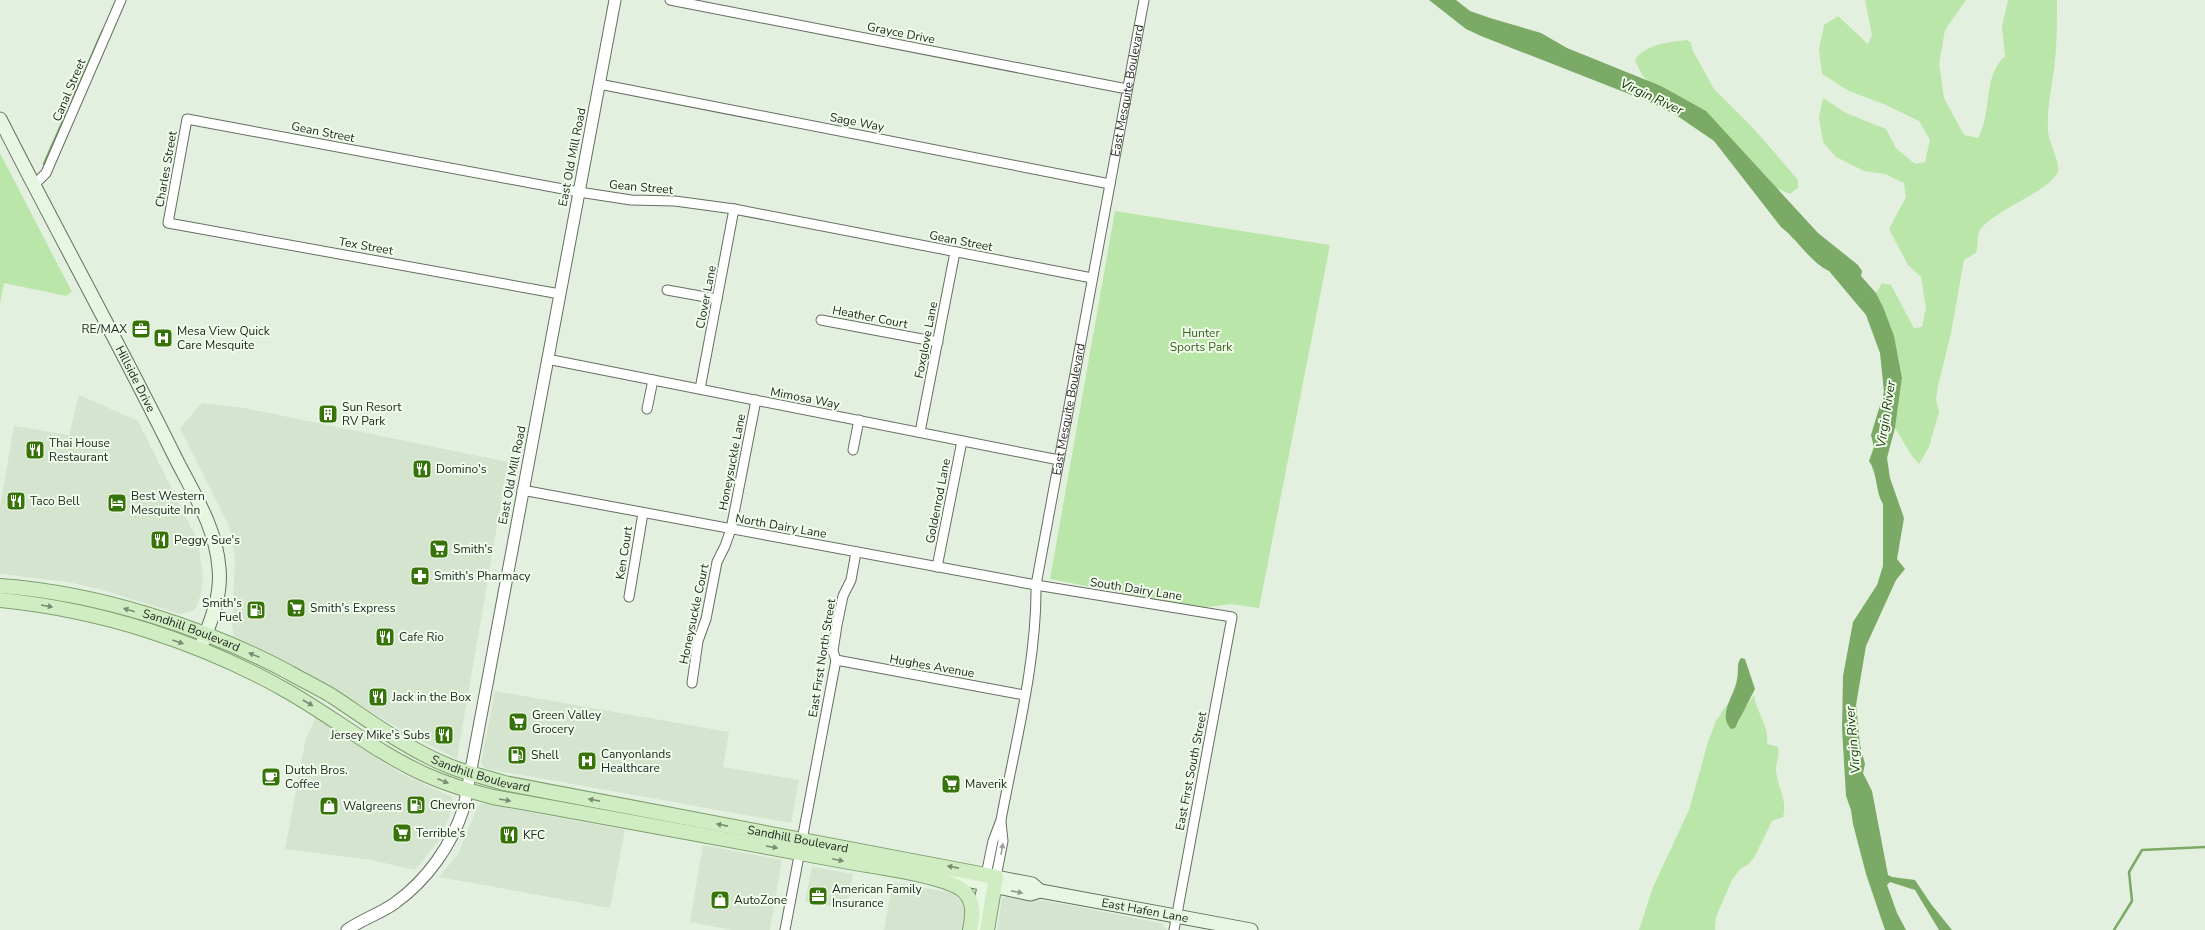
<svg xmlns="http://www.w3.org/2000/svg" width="2205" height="930" viewBox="0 0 2205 930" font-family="'Nunito Sans',sans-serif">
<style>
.built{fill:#d4e4ce}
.green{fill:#bbe6a9}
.water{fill:#7aaa65}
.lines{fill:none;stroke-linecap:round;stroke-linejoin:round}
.stream{stroke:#7aaa65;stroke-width:2.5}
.minor-casing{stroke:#646f60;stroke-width:11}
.tertiary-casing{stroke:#646f60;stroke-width:13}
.secondary-casing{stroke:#646f60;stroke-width:15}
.primary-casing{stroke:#7ea06f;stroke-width:16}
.minor{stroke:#fff;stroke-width:9}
.tertiary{stroke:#fff;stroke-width:11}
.secondary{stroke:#e7f6e0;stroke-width:13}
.primary{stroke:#cfecc2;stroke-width:14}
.oneway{fill:#798a72}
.oneway2{fill:#9c9e9c}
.oneway3{fill:#8f998a}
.labels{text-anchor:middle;stroke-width:4;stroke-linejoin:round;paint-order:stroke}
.street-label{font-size:12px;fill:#232822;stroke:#f1fdec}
.poi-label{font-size:12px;fill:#232822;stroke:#f1fdec;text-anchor:start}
.park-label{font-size:12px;fill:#35621b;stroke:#f1fdec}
.water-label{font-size:13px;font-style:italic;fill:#173604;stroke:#f1fdec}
</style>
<rect width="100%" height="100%" fill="#e4f0df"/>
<!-- built -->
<g class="built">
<polygon points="79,395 138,421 198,541 203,577 201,593 197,606 193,611 180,614 99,589 68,582 0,574 0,507 14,426 69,435"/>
<polygon points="202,403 244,408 508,462 457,759 413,737 320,681 273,656 234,640 232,624 235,558 229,526 180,428"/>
<polygon points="495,691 729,732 723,767 799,780 791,823 488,769 483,767 481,762"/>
<polygon points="316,717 398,772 452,797 453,803 449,817 439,840 415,870 371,860 285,849 306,738"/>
<polygon points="482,803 625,830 610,908 439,877 458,854 478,806"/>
<polygon points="703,845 782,860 770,930 733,930 690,922"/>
<polygon points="812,867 853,874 847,909 805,901"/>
<polygon points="893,882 952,893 961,901 965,910 964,930 884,930"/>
<polygon points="1011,894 1161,923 1167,930 997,930 1002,899"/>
</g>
<!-- green -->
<g class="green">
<path d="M1865,0H1966L1945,30L1939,64L1944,98L1964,135L1978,138C1993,112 1982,77 2005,56L2002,26L2008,0H2057C2057,23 2057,46 2054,70C2051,90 2047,110 2048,130C2048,142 2060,161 2058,171C2052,191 1990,211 1979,232C1977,237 1978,247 1976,253L1964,260L1951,333L1938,386L1936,400L1939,412L1929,447L1919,464L1912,456L1895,428L1902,378L1898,356L1876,293L1882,283L1891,285L1914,328L1922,327L1926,308L1921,277L1908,265L1889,229L1906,197L1904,183L1885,174L1864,171L1836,157L1823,142L1819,117L1823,98L1846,113L1886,129L1896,148L1915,164L1925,162L1930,140L1919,121L1886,105L1849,91L1822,74L1819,49L1824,25L1838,16L1868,44L1872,35Z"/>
<path d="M1687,40L1691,43L1692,49L1714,89L1755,130L1798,180V188L1790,194L1776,188L1735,143L1676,95L1661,86L1648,81L1642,75L1635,60C1645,44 1670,42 1687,40Z"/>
<polygon points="0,153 72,292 66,296 4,283 0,304"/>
<polygon points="1115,211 1330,245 1259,608 1231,604 1200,608 1050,579"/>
<path d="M1754,695C1756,712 1770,727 1767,744L1778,747C1780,755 1776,762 1776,770C1777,786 1788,800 1783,817L1772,821L1755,856L1749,864L1740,869L1732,880L1716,917L1715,930H1639L1653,887L1689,810L1708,742L1716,721L1728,703L1725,714L1738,725L1743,711Z"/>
</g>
<!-- water -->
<g class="water">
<path d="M1429,0H1456L1470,11L1490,18L1541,33L1567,48L1661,86L1706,111L1818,233L1858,265L1862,271L1861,276L1876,293L1883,307L1894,336L1902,378L1895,428L1887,458L1890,478L1904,518L1897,559L1905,569L1896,580L1866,646L1856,705L1860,745L1865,764L1863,773L1872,791L1888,875L1892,877L1915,880L1931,904L1952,930H1939L1915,890L1890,882L1887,885L1897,913L1906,930H1885L1866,874L1853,824L1851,810L1846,796L1842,728L1843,676L1853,622L1877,585L1883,566V504C1875,491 1878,474 1869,461L1874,447L1871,435L1884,392L1880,353L1866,315L1829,271C1810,262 1798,240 1781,227L1714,141L1676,115L1652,103L1481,36L1466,29Z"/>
<path d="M1741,658L1745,659L1755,689L1735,728L1731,729C1717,713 1735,696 1737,679C1739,672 1736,664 1741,658Z"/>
</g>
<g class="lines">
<!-- stream -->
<g class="stream">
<polyline points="44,164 103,30"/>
<polyline points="2114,930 2132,901 2129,872 2142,850 2205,847"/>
</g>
<defs>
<g id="minor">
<polyline points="670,0 1127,89"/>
<polyline points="599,84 1110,184"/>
<polyline points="33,186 46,173 121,0"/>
<polyline points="667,290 717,299"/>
<polyline points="560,294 168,223 187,119 579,192 631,200 675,201 734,209 1092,278"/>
<polyline points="821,320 938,342"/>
<polyline points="547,359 1059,460"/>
<polyline points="700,389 734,209"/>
<polyline points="647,409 653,380"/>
<polyline points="920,432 955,252"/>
<polyline points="853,450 859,420"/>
<polyline points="522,490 1036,585 1232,617 1174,930"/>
<polyline points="937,567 962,441"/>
<polyline points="629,597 643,513"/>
<polyline points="836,660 1024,695"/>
<polyline points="692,683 698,641 706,619 717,562 725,546 731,529 756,400"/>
<path id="s1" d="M986,875L993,841L1001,820C1015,744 1037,662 1036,585L1144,0"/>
<polyline points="996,877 1003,841 1001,822"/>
<polyline points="785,930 836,660 833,651 837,625 843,596 851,580 856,552"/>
</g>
<path id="tertiary" d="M347,930C362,919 380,914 395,903C427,880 452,845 464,807L615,0"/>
<g id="secondary">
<path id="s2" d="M0,119C57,232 119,343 175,457C193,493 216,527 219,568C222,597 210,623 200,649"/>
<path id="s3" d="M939,877L957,878L1030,894L1040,891L1046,892L1251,930"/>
<polyline points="996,877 1032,884 1040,891"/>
<polyline points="976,926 986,877"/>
</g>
<g id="primary">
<path id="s4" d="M0,586C97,593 205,627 290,673C304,681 319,688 332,696C370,721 407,749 449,766C466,773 486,777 504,783L996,877L987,930"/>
<path d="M0,600C100,610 199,641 287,691C333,717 376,752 424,774C446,784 469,791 493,797C612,818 731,840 849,862C876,867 940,875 961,889C975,899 973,915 970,930"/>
</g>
</defs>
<!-- minor casing -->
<use href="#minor" class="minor-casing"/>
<!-- tertiary casing -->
<use href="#tertiary" class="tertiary-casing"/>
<!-- secondary casing -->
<use href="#secondary" class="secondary-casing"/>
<!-- primary casing -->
<use href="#primary" class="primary-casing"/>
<!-- minor -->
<use href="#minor" class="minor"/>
<!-- tertiary -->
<use href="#tertiary" class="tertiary"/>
<!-- secondary -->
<use href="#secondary" class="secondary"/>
<!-- primary -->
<use href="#primary" class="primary"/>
</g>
<!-- one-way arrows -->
<defs><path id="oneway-solid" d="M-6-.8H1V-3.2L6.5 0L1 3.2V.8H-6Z"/></defs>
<g class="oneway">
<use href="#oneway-solid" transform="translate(47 606) rotate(10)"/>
<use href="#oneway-solid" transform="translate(129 610) rotate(-163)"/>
<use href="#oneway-solid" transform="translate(178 642) rotate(19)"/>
<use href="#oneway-solid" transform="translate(254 655) rotate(-157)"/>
<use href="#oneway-solid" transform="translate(308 703) rotate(30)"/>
<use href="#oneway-solid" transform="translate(443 781) rotate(22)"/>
<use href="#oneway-solid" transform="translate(505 800) rotate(10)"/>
<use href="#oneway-solid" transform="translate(594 800) rotate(-169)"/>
<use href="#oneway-solid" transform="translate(722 825) rotate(-169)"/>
<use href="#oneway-solid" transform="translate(772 847) rotate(10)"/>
<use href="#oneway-solid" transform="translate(838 860) rotate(12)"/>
<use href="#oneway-solid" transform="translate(953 867) rotate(-169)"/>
</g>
<use class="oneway2" href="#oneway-solid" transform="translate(1002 849) rotate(-80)"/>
<use class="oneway3" href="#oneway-solid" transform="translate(1017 892) rotate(11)"/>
<!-- icons -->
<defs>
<symbol id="office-square" viewBox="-11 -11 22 22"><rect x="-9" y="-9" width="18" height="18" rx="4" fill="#367309" stroke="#f1fdec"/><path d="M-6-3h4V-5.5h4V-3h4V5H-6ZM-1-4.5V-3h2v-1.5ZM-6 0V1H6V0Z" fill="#fff"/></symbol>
<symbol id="hospital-square" viewBox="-11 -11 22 22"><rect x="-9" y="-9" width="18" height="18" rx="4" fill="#367309" stroke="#f1fdec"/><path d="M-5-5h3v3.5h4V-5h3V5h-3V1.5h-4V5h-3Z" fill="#fff"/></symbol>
<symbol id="building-square" viewBox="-11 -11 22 22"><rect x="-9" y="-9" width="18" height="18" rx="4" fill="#367309" stroke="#f1fdec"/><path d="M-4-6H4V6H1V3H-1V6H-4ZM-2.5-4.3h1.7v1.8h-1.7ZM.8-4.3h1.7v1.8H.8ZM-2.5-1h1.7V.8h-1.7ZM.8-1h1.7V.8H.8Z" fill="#fff"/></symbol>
<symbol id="restaurant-square" viewBox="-11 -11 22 22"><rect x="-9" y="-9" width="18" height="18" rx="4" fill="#367309" stroke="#f1fdec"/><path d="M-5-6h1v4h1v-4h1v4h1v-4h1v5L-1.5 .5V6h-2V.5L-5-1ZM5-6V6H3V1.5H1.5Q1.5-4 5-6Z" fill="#fff"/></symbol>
<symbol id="hotel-square" viewBox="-11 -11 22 22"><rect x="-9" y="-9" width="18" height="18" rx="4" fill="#367309" stroke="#f1fdec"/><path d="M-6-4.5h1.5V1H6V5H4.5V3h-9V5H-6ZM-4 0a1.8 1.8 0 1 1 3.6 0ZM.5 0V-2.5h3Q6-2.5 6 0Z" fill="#fff"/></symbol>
<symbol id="supermarket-square" viewBox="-11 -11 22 22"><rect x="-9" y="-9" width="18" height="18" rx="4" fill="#367309" stroke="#f1fdec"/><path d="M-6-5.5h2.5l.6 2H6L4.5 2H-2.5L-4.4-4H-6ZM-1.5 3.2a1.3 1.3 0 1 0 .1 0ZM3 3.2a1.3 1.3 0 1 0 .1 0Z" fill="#fff"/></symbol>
<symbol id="pharmacy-square" viewBox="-11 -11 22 22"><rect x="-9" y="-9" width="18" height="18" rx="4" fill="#367309" stroke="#f1fdec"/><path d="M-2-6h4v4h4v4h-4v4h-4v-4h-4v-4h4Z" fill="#fff"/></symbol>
<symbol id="fuel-square" viewBox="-11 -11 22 22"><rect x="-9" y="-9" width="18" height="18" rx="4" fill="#367309" stroke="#f1fdec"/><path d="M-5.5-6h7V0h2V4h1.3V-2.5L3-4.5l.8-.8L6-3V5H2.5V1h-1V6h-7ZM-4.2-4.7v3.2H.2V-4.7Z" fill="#fff"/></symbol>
<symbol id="cafe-square" viewBox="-11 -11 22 22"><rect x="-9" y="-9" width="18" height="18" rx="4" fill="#367309" stroke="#f1fdec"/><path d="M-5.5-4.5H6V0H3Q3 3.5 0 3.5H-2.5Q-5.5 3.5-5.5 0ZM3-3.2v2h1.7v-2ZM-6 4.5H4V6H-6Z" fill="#fff"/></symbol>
<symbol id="shop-square" viewBox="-11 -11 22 22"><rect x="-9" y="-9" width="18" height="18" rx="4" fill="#367309" stroke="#f1fdec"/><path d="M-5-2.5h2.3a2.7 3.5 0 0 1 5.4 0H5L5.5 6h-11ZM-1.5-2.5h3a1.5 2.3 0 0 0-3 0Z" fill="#fff"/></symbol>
</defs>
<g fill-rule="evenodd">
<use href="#office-square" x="130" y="318" width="22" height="22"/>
<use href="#hospital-square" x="152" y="327" width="22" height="22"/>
<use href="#building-square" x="317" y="403" width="22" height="22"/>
<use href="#restaurant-square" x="24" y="439" width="22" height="22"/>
<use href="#restaurant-square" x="411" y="458" width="22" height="22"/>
<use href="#restaurant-square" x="5" y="490" width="22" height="22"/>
<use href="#hotel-square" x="106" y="492" width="22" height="22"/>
<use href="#restaurant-square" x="149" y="529" width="22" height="22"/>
<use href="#supermarket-square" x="428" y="538" width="22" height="22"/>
<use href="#pharmacy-square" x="409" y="565" width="22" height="22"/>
<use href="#supermarket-square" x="285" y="597" width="22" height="22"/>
<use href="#fuel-square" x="245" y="599" width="22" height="22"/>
<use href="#restaurant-square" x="374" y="626" width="22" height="22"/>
<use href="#restaurant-square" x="367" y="686" width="22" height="22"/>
<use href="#supermarket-square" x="507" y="711" width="22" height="22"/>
<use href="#restaurant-square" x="433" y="724" width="22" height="22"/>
<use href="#fuel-square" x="506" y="744" width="22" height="22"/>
<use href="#hospital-square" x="576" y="750" width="22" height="22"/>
<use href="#cafe-square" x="260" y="766" width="22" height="22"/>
<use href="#supermarket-square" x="940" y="773" width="22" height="22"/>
<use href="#fuel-square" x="405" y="794" width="22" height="22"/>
<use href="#shop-square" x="318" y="795" width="22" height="22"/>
<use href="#supermarket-square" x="391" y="822" width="22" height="22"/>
<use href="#restaurant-square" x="498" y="824" width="22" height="22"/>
<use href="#office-square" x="807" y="885" width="22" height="22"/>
<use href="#shop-square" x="709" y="889" width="22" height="22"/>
</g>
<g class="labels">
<!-- street labels -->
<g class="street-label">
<text transform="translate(901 33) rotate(11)" y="4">Grayce Drive</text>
<text transform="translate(69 90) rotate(-67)" y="4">Canal Street</text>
<text dy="4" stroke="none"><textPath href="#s1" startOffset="798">East Mesquite Boulevard</textPath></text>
<text transform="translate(857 122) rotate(11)" y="4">Sage Way</text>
<text transform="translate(323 132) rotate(11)" y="4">Gean Street</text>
<text transform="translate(572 157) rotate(-79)" y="4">East Old Mill Road</text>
<text transform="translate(166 169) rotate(-80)" y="4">Charles Street</text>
<text transform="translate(641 187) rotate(5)" y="4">Gean Street</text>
<text transform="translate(961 241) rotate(11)" y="4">Gean Street</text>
<text transform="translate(366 246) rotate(10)" y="4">Tex Street</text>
<text transform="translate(706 297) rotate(-79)" y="4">Clover Lane</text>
<text transform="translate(870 317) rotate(11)" y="4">Heather Court</text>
<text transform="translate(926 340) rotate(-79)" y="4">Foxglove Lane</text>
<text dy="4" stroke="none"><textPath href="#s2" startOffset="293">Hillside Drive</textPath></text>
<text transform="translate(805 398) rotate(11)" y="4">Mimosa Way</text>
<text dy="4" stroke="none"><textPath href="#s1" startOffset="474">East Mesquite Boulevard</textPath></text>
<text transform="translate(732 462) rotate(-79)" y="4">Honeysuckle Lane</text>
<text transform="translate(512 475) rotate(-79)" y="4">East Old Mill Road</text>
<text transform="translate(938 501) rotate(-79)" y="4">Goldenrod Lane</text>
<text transform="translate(781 526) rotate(10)" y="4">North Dairy Lane</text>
<text transform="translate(624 553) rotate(-81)" y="4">Ken Court</text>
<text transform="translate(1136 589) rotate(9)" y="4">South Dairy Lane</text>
<text transform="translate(694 614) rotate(-78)" y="4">Honeysuckle Court</text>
<text dy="4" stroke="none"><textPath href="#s4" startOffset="197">Sandhill Boulevard</textPath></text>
<text transform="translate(822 658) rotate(-81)" y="4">East First North Street</text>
<text transform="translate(932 666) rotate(10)" y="4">Hughes Avenue</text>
<text transform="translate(1191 771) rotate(-79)" y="4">East First South Street</text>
<text dy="4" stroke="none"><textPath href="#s4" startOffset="522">Sandhill Boulevard</textPath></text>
<text dy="4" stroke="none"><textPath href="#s4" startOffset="846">Sandhill Boulevard</textPath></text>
<text dy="4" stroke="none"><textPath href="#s3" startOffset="210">East Hafen Lane</textPath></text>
</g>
<!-- poi labels -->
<g class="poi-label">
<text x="127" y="333" text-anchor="end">RE/MAX</text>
<text x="177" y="335">Mesa View Quick<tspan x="177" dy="14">Care Mesquite</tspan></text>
<text x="342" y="411">Sun Resort<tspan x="342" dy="14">RV Park</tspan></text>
<text x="49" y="447">Thai House<tspan x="49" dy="14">Restaurant</tspan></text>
<text x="436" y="473">Domino's</text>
<text x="131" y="500">Best Western<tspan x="131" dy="14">Mesquite Inn</tspan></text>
<text x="30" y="505">Taco Bell</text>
<text x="174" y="544">Peggy Sue's</text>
<text x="453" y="553">Smith's</text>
<text x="434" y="580">Smith's Pharmacy</text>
<text x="242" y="607" text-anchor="end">Smith's<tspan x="242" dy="14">Fuel</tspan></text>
<text x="310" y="612">Smith's Express</text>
<text x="399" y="641">Cafe Rio</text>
<text x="392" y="701">Jack in the Box</text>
<text x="532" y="719">Green Valley<tspan x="532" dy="14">Grocery</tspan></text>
<text x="430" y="739" text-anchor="end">Jersey Mike's Subs</text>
<text x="601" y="758">Canyonlands<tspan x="601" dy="14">Healthcare</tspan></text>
<text x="531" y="759">Shell</text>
<text x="285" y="774">Dutch Bros.<tspan x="285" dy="14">Coffee</tspan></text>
<text x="965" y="788">Maverik</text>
<text x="430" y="809">Chevron</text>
<text x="343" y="810">Walgreens</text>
<text x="416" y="837">Terrible's</text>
<text x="523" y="839">KFC</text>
<text x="832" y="893">American Family<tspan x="832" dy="14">Insurance</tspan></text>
<text x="734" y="904">AutoZone</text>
</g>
<!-- park labels -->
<g class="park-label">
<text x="1201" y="337">Hunter<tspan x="1201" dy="14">Sports Park</tspan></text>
</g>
<!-- water labels -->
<g class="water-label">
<text transform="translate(1652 96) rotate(25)" y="5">Virgin River</text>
<text transform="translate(1885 414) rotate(-81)" y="5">Virgin River</text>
<text transform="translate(1852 740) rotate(-95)" y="5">Virgin River</text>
</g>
</g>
</svg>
